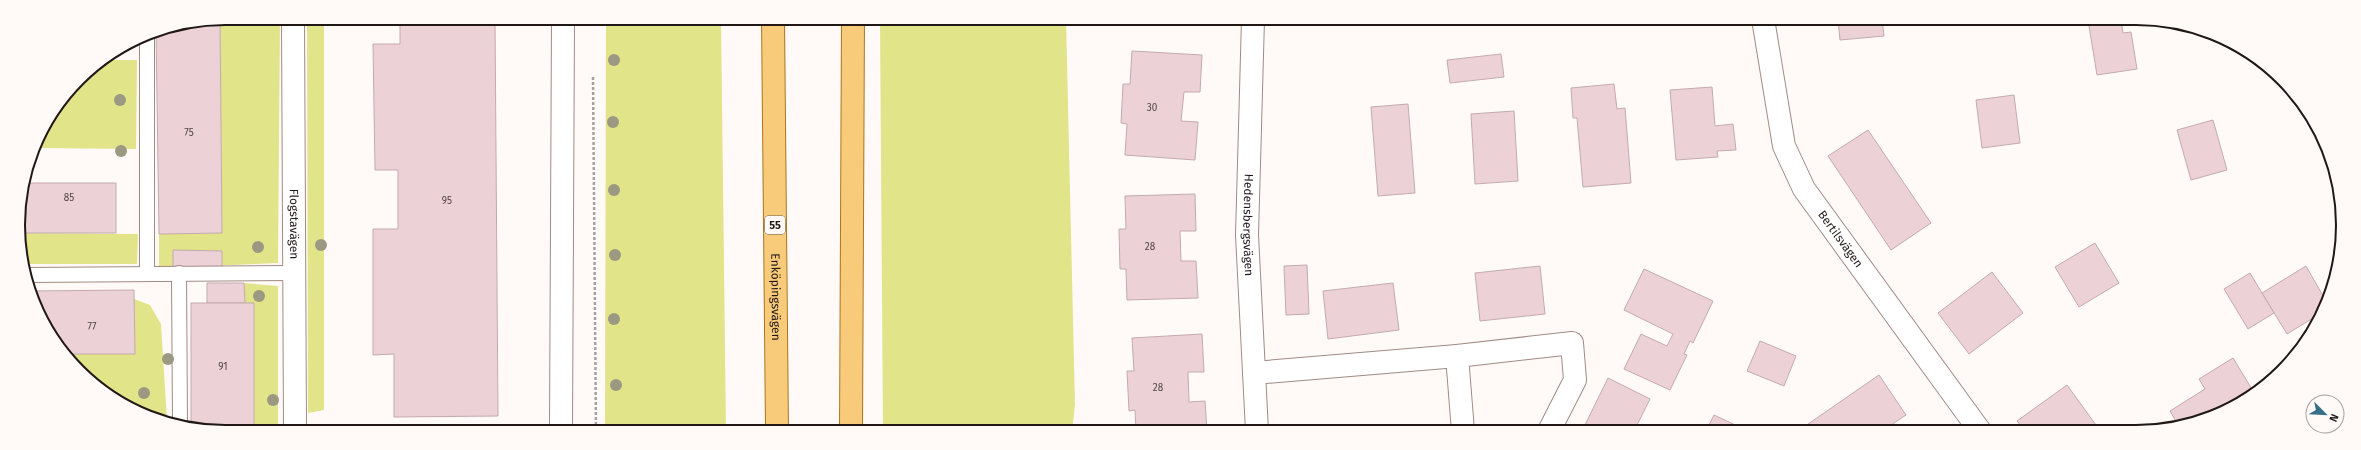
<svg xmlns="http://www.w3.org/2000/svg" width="2361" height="450" viewBox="0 0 2361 450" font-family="'Fira Sans',sans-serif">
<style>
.green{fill:#e1e488}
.building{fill:#ecd2d6;stroke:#c3aaae}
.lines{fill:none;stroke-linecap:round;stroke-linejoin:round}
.lane-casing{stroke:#a18b83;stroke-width:16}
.street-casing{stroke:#a18b83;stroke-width:24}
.primary-casing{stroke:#aa761e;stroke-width:24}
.path{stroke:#a7a09e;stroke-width:2.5;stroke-dasharray:3 2;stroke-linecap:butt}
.lane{stroke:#fff;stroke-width:14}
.street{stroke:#fff;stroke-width:22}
.primary{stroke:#f8cb7b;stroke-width:22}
.tree{fill:#9b9981}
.labels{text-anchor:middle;stroke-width:3;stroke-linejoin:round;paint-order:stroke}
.number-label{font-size:10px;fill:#544645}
.shield{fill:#fffaf8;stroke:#645c59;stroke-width:1}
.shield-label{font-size:11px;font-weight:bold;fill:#211815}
.street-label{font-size:12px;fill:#211815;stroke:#fffaf8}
.rim{fill:none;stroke:#211815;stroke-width:2}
</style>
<rect width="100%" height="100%" fill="#fffaf8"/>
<!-- green -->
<g class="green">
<polygon points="225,18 280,18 278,263 159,268 159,234 222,233 220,19"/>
<polygon points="307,18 324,18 324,410 308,413"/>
<polygon points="606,18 721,18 726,431 605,431"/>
<polygon points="880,19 1066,19 1075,405 1072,431 883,431"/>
<polygon points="107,60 137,60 136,149 33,148 79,78"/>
<polygon points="21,233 138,234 137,264 25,264"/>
<polygon points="244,283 278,286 278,430 254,430 254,303 245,303"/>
<polygon points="134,299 150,305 161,324 167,421 133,411 69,361 65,354 134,354"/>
</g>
<!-- building -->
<g class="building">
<polygon points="400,18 495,18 498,416 394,417 394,354 373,355 373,229 398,229 398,170 375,170 373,44 400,44"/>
<polygon points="220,19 222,233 159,234 156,32"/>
<polygon points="1838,19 1882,19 1884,36 1840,40"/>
<polygon points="1973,20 2000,20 1974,24"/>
<polygon points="2088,20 2121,20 2123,33 2131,32 2137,69 2097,75"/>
<polygon points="1132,51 1202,55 1200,92 1184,92 1181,121 1198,122 1195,160 1125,155 1127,124 1121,123 1123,84 1130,84"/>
<polygon points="1501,54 1504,77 1450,83 1447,60"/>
<polygon points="1614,84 1617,109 1625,108 1631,183 1583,187 1577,118 1573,118 1571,88"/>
<polygon points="1712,87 1715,126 1733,124 1736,150 1717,151 1718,157 1676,160 1670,90"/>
<polygon points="2014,95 2020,143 1982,148 1976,100"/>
<polygon points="1408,104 1415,193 1378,196 1371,107"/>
<polygon points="1514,111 1518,181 1475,184 1471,114"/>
<polygon points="2213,120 2227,170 2191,180 2177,130"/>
<polygon points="1868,130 1931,223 1891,250 1828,156"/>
<polygon points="25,183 116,183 116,233 21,233 18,212"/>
<polygon points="1195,194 1196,231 1180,231 1181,261 1196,261 1198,298 1127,300 1126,269 1120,269 1119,229 1126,229 1125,196"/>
<polygon points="2095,243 2119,283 2079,307 2055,267"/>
<polygon points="173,250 222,251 222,268 173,268"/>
<polygon points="1307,265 1309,314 1286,315 1284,266"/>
<polygon points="1540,266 1545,314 1480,321 1475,273"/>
<polygon points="2306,266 2326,301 2323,312 2287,334 2262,293"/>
<polygon points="1644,269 1713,301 1693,343 1690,341 1684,354 1687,355 1670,390 1624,369 1641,334 1667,346 1673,334 1624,310"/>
<polygon points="1992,272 2023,313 1969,354 1938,313"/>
<polygon points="2250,273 2274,313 2248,329 2224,289"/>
<polygon points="207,283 244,283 245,303 207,303"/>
<polygon points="1393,283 1399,330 1328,339 1323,291"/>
<polygon points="134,290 135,354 65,354 29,291"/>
<polygon points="191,303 254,303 254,430 198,430 191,428"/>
<polygon points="1202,334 1204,372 1188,372 1189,402 1205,401 1207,431 1136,431 1135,410 1129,411 1127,371 1134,371 1132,338"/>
<polygon points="1760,341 1796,356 1784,386 1747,371"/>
<polygon points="2233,358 2253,391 2215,416 2178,425 2170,411 2205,389 2199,379"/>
<polygon points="1879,375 1906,415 1882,431 1798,431"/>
<polygon points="1608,378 1650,399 1634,431 1582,431"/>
<polygon points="2067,385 2101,432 2025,431 2017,421"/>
<polygon points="1714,415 1748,431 1706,431"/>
</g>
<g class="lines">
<defs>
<g id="lane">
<polyline points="147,33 147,274"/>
<polyline points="179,273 180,425"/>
<polyline points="27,275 294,273"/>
</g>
<g id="street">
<path id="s1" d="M293,18L295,430"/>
<path id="s2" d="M1253,19L1247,235L1257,431"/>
<path id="s3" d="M1763,19L1784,146L1804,189L1980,431"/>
<polyline points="1457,356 1463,431"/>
<polyline points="1254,373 1457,356 1572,343 1575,380 1549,431"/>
<polyline points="561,430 563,18"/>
</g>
<g id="primary">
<path id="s4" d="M773,18L777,431"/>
<polyline points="851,431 853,19"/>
</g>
</defs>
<!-- lane casing -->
<use href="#lane" class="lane-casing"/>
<!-- street casing -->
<use href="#street" class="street-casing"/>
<!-- primary casing -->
<use href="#primary" class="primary-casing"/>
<!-- path -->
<polyline class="path" points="593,77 596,431"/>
<!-- lane -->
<use href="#lane" class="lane"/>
<!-- street -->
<use href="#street" class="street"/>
<!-- primary -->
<use href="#primary" class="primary"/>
</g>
<!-- trees -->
<g class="tree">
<circle cx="614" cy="60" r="6"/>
<circle cx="120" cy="100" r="6"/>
<circle cx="613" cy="122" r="6"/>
<circle cx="121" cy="151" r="6"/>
<circle cx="614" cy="190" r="6"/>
<circle cx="321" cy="245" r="6"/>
<circle cx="258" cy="247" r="6"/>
<circle cx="615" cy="255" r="6"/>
<circle cx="259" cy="296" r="6"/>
<circle cx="614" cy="319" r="6"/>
<circle cx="168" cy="359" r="6"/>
<circle cx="616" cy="385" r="6"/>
<circle cx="144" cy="393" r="6"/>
<circle cx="273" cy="400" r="6"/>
</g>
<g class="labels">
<!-- number labels -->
<g class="number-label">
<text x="1152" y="111">30</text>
<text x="189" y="136">75</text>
<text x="69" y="201">85</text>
<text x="447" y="204">95</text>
<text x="1150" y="250">28</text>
<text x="92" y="330">77</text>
<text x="223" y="370">91</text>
<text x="1158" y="391">28</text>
</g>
<!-- shield labels -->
<rect class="shield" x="765" y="216" width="20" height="18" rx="3"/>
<g class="shield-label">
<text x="775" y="229">55</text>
</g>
<!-- street labels -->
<g class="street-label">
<text dy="4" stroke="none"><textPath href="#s1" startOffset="206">Flogstavägen</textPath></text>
<text dy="4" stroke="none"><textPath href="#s2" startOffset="206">Hedensbergsvägen</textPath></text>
<text dy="4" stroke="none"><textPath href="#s3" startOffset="238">Bertilsvägen</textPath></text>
<text dy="4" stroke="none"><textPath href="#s4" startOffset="279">Enköpingsvägen</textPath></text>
</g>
</g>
<!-- crop -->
<path d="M0 0H2361V450H0ZM225 25H2136A200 200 0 0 1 2336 225V225A200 200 0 0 1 2136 425H225A200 200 0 0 1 25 225V225A200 200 0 0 1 225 25Z" fill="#fffaf8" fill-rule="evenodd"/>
<path class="rim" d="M225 25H2136A200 200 0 0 1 2336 225V225A200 200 0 0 1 2136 425H225A200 200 0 0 1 25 225V225A200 200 0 0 1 225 25Z"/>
<!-- north arrow -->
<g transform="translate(2325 414) rotate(114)"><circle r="19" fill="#fffaf8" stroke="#a6a09d"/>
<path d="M0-3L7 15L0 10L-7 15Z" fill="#376f89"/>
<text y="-6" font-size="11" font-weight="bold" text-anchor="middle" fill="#211815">N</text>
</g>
</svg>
